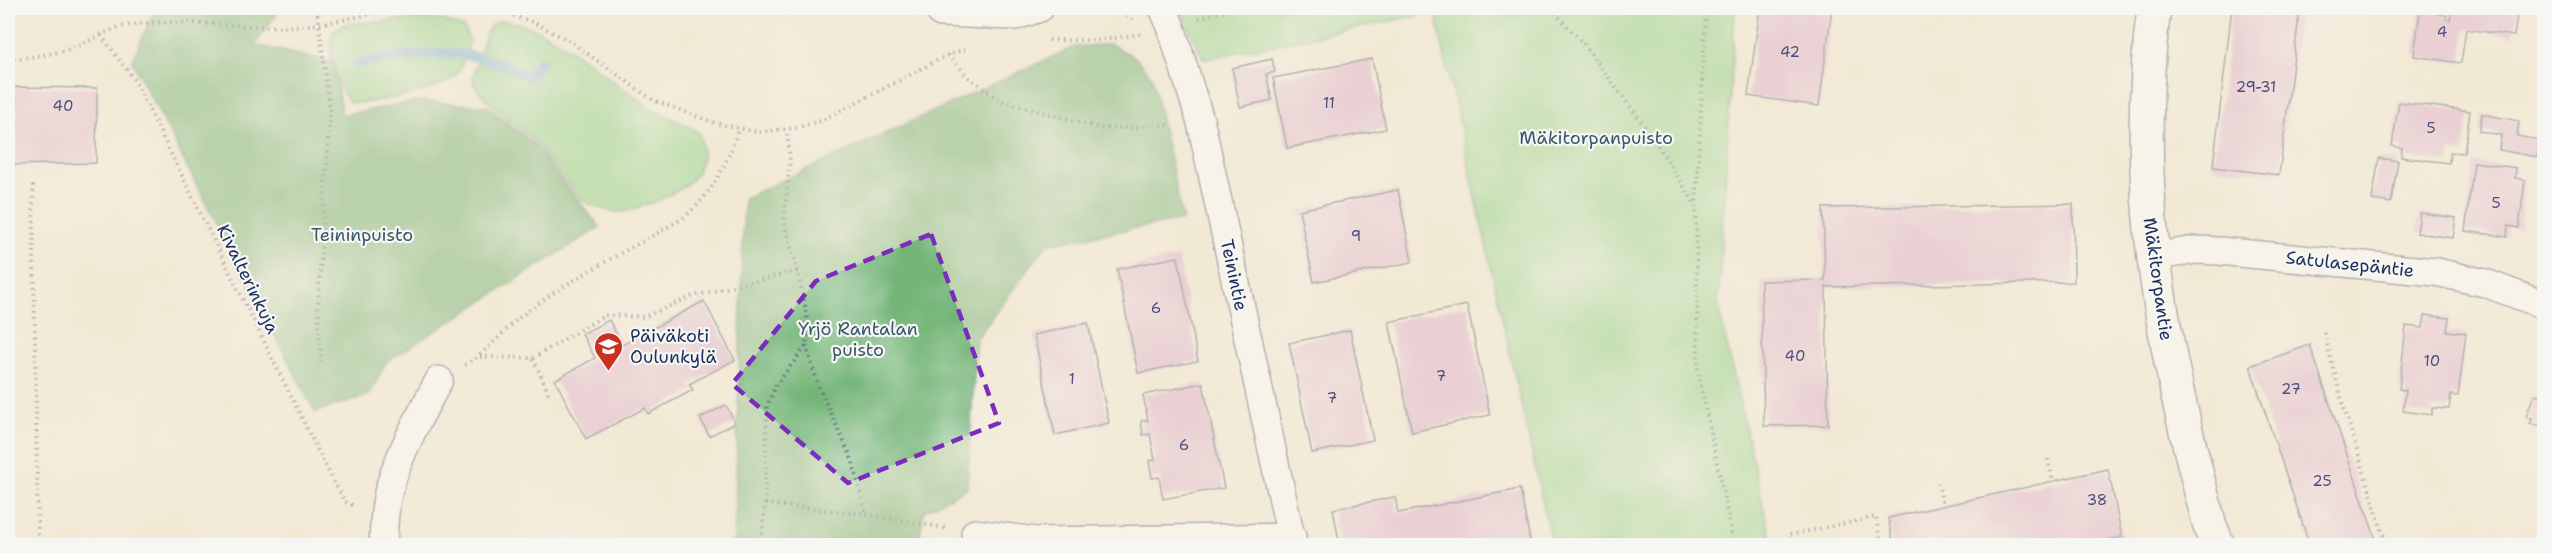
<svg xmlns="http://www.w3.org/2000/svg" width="2552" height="553" viewBox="0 0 2552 553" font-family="'Shantell Sans',sans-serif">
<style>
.green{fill:#91d58d;stroke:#568276;stroke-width:1.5}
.forest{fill:#74b678;stroke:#48726b;stroke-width:1.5}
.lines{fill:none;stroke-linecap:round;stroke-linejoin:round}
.stream{stroke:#70a7de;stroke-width:10}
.building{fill:#e0b0d1}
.minor-casing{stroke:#667088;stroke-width:30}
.tertiary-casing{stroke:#667088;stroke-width:36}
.path{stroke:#667088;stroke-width:4;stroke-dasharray:1.5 4.5;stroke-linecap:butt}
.minor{stroke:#fff;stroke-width:27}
.tertiary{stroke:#fff;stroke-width:33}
.marked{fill:none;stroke:#7b2cbf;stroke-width:4.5;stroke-dasharray:12 8;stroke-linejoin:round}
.labels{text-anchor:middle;stroke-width:4.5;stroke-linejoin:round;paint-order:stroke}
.number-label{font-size:15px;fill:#4c4f7b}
.park-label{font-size:18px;fill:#38586a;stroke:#f6f6f2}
.street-label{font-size:18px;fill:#1b2f5e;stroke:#f6f6f2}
.poi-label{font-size:18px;fill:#1b2f5e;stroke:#f6f6f2;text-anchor:start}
</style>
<rect width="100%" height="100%" fill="#f6f6f2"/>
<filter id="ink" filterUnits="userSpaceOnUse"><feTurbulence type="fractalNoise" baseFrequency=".0167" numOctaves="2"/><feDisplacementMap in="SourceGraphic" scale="12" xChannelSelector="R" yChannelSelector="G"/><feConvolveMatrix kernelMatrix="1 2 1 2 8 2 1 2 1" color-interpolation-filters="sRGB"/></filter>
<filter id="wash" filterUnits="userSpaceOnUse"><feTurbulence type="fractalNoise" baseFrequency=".008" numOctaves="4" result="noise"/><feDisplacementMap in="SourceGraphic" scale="24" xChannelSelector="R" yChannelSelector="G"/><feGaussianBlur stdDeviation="1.35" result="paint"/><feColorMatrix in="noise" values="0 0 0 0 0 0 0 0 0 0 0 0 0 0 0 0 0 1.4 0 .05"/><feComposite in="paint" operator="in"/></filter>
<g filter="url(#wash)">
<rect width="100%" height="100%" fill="#f2e9d6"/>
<!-- green -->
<g class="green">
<polygon points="1180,8 1735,8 1718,306 1772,545 1552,545 1435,12 1203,59"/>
<path d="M420,19L442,20L464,28L470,41C466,51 464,64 458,72C445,92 373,103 350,103C336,85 325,50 335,29L345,24Z"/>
<path d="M501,21C546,20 608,81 647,105C663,116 683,121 699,133C712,170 688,188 656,201C645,205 632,211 621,212C608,212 591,206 581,199L530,137L486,99L474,86L473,77L487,31L493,24Z"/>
</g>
<!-- forest -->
<g class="forest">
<polygon points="155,8 281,8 255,45 333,62 342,115 419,101 488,106 530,141 600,227 386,362 370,395 315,412 132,61"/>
<polygon points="1110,44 1135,57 1152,77 1183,220 1047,244 976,339 967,488 924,511 918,545 734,545 744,198 1074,47"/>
</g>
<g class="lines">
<!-- stream -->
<path class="stream" d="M357,64C422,53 469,42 529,78L540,61"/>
</g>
<g id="blocks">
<!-- building -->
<g class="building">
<polygon points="1760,8 1832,8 1819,106 1748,96"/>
<polygon points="2232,8 2300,8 2279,175 2213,167"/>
<polygon points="2452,8 2518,8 2514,36 2466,29 2461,63 2414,56 2420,11 2447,15 2446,19 2450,20"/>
<polygon points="1272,59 1275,72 1266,74 1272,100 1240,107 1232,68"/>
<polygon points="1372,59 1386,129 1287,148 1273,78"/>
<polygon points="8,87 97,88 96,163 11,165 11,546 8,546"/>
<polygon points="2399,102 2470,111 2464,153 2450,152 2449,163 2401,157 2402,148 2392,146"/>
<polygon points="2482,114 2519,121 2517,136 2539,140 2537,157 2499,150 2501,135 2479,131"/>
<polygon points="2379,158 2398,161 2391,203 2372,200"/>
<polygon points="2474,162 2516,168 2515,178 2525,180 2519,228 2508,226 2507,237 2465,231"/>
<polygon points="1398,190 1412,262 1314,282 1299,210"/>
<polygon points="2073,204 2074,282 1826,287 1828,425 1764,426 1761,281 1825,280 1823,208"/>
<polygon points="2420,213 2456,218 2453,238 2417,233"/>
<polygon points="1178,257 1198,361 1138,373 1117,269"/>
<polygon points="704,301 735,360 689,384 693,390 648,414 645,408 586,439 555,380 595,358 582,334 609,320 622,345"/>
<polygon points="1467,305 1490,415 1412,432 1389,322"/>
<polygon points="2425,315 2449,318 2447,331 2466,333 2458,396 2451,395 2449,409 2432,408 2432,415 2403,411 2406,390 2399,389 2406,326 2423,328"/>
<polygon points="1088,323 1109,423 1055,435 1034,335"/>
<polygon points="1350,330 1373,440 1312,453 1289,343"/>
<polygon points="2310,345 2342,440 2378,546 2310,546 2265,412 2250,366"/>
<polygon points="1203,383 1224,488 1163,499 1159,477 1152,478 1149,461 1155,460 1150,434 1143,435 1141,421 1148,420 1143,395"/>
<polygon points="2544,390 2544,426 2530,424 2532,419 2526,417 2534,394 2541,398"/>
<polygon points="726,405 735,423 709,436 700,418"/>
<polygon points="2108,469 2122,537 2084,546 1884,546 1893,542 1888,518"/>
<polygon points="1520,489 1531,546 1460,546 1459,541 1436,546 1340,546 1333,509 1395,497 1398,513"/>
</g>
</g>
</g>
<g filter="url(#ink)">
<use href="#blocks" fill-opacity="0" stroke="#667088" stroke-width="1.5"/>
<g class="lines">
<defs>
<g id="minor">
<polyline points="1163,8 1171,27 1201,123 1293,546"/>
<polyline points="941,13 1016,16 1040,8"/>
<polyline points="2152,257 2195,250 2219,251 2436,272 2485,283 2544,305"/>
<polyline points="975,533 1036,541 1292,537"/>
<path d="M383,546C384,526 384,505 390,486C401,449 421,414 439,380"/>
</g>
<path id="tertiary" d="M2154,8C2130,192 2163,348 2210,526L2218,546"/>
</defs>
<!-- minor casing -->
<use href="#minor" class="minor-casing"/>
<!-- tertiary casing -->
<use href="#tertiary" class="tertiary-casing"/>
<!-- path -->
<g class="path">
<polyline points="317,8 330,110 318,303 321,362"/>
<polyline points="478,8 505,13 535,23 568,40 653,100 715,123 757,132 796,128 821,121 948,55 968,48"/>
<polyline points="1117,8 1133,20"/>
<polyline points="1551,8 1582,42 1650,133 1696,206"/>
<polyline points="1706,8 1696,207 1698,371 1734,546"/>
<polyline points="1199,18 1233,8"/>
<polyline points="101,35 135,81 324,463 345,502 355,506"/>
<polyline points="1049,40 1103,40 1140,34"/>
<polyline points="948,55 967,76 999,100 1103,129 1170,125"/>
<path d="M8,60C30,57 53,55 75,47C93,40 110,28 130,25C185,17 242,30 298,26C338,24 376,10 415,8"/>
<polyline points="33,185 38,546"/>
<polyline points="2324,333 2344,408 2387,546"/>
<polyline points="806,346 819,387 853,462 866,514"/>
<polyline points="480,357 533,358 550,397"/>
<polyline points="533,358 605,315 644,317 693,296 797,271"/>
<path d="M465,365C488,352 503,330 524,314C572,277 629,250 682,219C711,195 727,166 738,130"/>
<polyline points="2048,459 2053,481"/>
<polyline points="1938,483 1943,505"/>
<polyline points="765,504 866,514 945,528"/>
<polyline points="761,546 765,504 767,406 776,385 806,346 808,323 803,294 784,220 790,161 787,130"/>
<polyline points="1791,546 1789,535 1876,517 1881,545"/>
</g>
<!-- minor -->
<use href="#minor" class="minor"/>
<!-- tertiary -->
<use href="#tertiary" class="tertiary"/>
</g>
</g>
<!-- marked area -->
<path d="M0 0H2552V553H0ZM931,234L999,423L848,483L732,384L816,281Z" fill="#f2e9d6" fill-opacity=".55" fill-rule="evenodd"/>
<path class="marked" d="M931,234L999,423L848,483L732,384L816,281Z"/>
<!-- icons -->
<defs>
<symbol id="school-pin" viewBox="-11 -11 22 30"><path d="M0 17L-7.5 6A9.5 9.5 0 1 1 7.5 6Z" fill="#c8321e" stroke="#f6f6f2"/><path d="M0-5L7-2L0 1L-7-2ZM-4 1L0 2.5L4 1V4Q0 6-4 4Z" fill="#fff"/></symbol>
</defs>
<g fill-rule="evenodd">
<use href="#school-pin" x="592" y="330" width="33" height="45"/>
</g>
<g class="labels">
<!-- number labels -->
<g class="number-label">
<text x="2442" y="37">4</text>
<text x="1790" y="57">42</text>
<text x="2256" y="92">29-31</text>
<text x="1329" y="108">11</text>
<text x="63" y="111">40</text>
<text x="2431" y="133">5</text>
<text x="2496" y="208">5</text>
<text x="1356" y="241">9</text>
<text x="1156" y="313">6</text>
<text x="1795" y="361">40</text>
<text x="2432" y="366">10</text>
<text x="1441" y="381">7</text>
<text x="1072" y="384">1</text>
<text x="2291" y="394">27</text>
<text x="1332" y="403">7</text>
<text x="1184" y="450">6</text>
<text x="2322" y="486">25</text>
<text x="2097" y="505">38</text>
</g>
<!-- park labels -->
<g class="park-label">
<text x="1596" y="144">Mäkitorpanpuisto</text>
<text x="362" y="241">Teininpuisto</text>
<text x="858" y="335">Yrjö Rantalan<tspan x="858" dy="21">puisto</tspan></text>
</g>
<!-- street labels -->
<g class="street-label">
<text transform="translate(2350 264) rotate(6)" y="6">Satulasepäntie</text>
<text transform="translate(1234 275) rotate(78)" y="6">Teinintie</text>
<text transform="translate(248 279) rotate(64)" y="6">Kivalterinkuja</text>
<text transform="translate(2158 279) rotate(82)" y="6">Mäkitorpantie</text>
</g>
<!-- poi labels -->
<g class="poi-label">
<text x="630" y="342">Päiväkoti<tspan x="630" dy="21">Oulunkylä</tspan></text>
</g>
</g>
<!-- margin -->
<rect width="2552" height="553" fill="none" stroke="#f6f6f2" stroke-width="30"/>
</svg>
